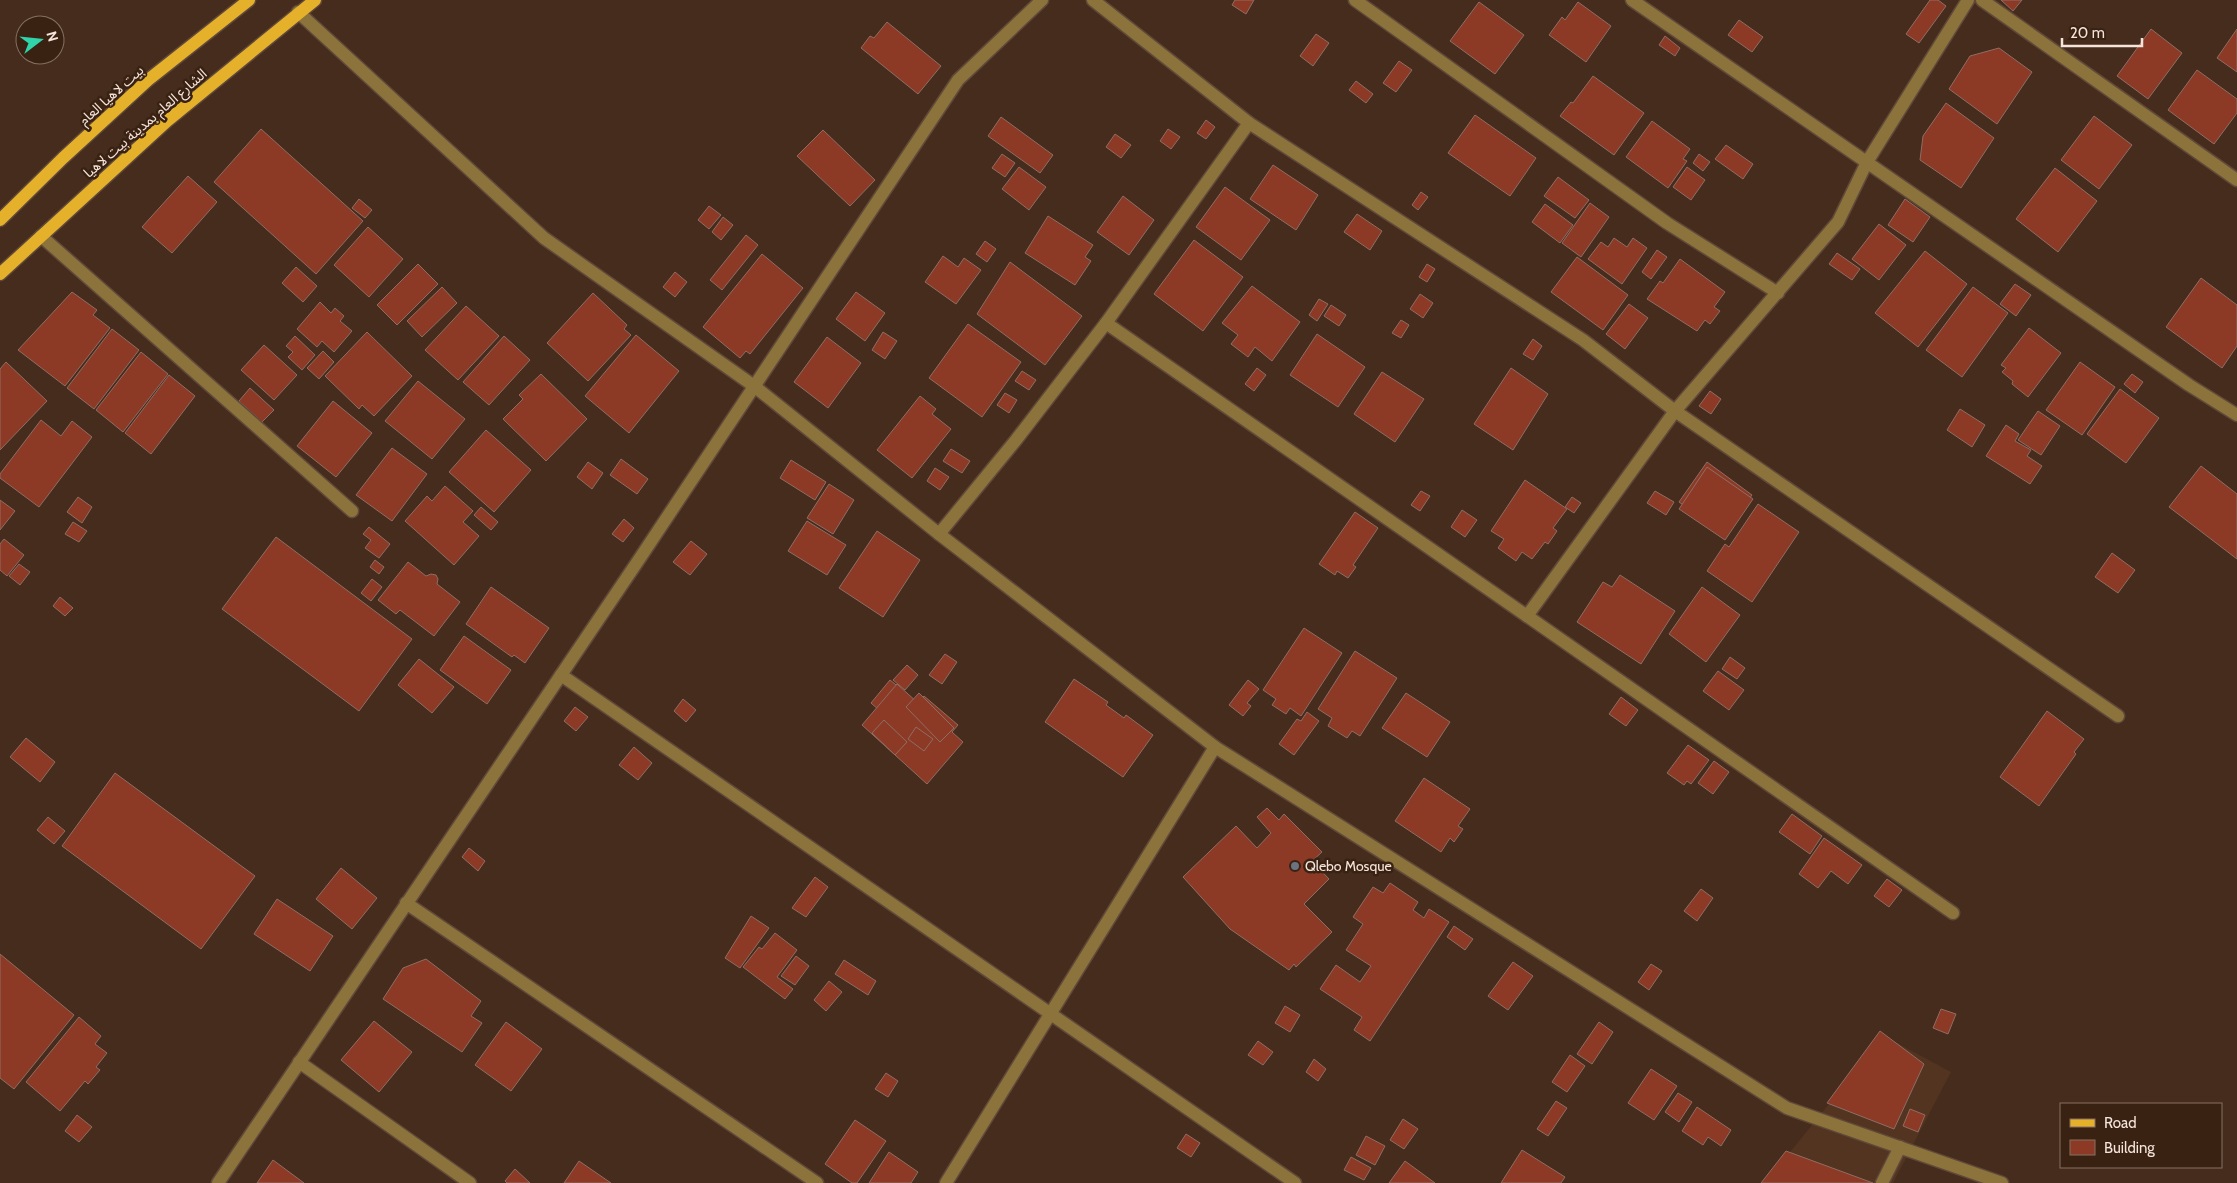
<svg xmlns="http://www.w3.org/2000/svg" width="2237" height="1183" viewBox="0 0 2237 1183" font-family="Cabin,'Noto Sans Arabic',sans-serif">
<style>
.built{fill:#533420}
.building{fill:#8c3a25;stroke:#8f6d65}
.lines{fill:none;stroke-linecap:round;stroke-linejoin:round}
.minor-casing{stroke:#61493a;stroke-width:15}
.major-casing{stroke:#61493a;stroke-width:15}
.minor{stroke:#8c733c;stroke-width:12}
.major{stroke:#e6b12a;stroke-width:12}
.worship-dot{fill:#6b7280;stroke:#3a2213;stroke-width:2}
.labels{text-anchor:middle;stroke-width:5;stroke-linejoin:round;paint-order:stroke}
.street-label{font-size:14px;fill:#f5e4da;stroke:#3a2213}
.poi-label{font-size:14px;fill:#f5e4da;stroke:#3a2213;text-anchor:start}
</style>
<rect width="100%" height="100%" fill="#452c1c"/>
<!-- built -->
<polygon class="built" points="1884,1036 1951,1072 1893,1183 1765,1183"/>
<!-- building -->
<g class="building">
<polygon points="1235,0 1254,0 1246,14 1232,5"/>
<polygon points="1930,0 1938,0 1946,6 1919,43 1906,34"/>
<polygon points="2001,0 2022,0 2013,11"/>
<polygon points="1479,2 1524,35 1495,74 1450,41"/>
<polygon points="1578,2 1611,26 1586,62 1549,35 1562,17 1565,20"/>
<polygon points="1739,20 1763,37 1752,52 1728,35"/>
<polygon points="887,22 941,66 918,94 861,48 870,36 874,38"/>
<polygon points="2151,29 2182,53 2148,99 2117,76"/>
<polygon points="2237,29 2237,72 2217,58"/>
<polygon points="1316,34 1329,43 1313,66 1300,56"/>
<polygon points="1665,36 1680,48 1675,56 1659,45"/>
<polygon points="1999,48 2032,72 1997,124 1949,89 1970,56"/>
<polygon points="1399,61 1412,70 1396,92 1383,83"/>
<polygon points="2197,70 2237,99 2237,113 2214,144 2168,110"/>
<polygon points="1593,76 1644,113 1614,155 1560,116 1571,102 1573,103"/>
<polygon points="1356,81 1373,94 1366,103 1349,90"/>
<polygon points="1946,103 1994,138 1961,188 1920,160 1923,136"/>
<polygon points="1475,115 1536,158 1510,196 1448,153"/>
<polygon points="2094,116 2132,145 2099,189 2061,160"/>
<polygon points="1001,117 1053,155 1040,173 988,136"/>
<polygon points="1206,120 1215,127 1206,139 1197,133"/>
<polygon points="1652,121 1690,149 1683,159 1687,161 1668,188 1626,157"/>
<polygon points="261,129 363,221 316,274 214,182"/>
<polygon points="1168,129 1180,137 1171,149 1160,141"/>
<polygon points="823,130 875,180 850,206 797,156"/>
<polygon points="1115,134 1131,145 1121,158 1106,147"/>
<polygon points="1726,145 1753,164 1743,179 1715,159"/>
<polygon points="1002,154 1015,163 1005,177 992,168"/>
<polygon points="1699,154 1710,162 1703,171 1693,163"/>
<polygon points="1273,165 1318,195 1296,230 1250,199"/>
<polygon points="1019,167 1046,187 1029,210 1002,189"/>
<polygon points="1687,167 1705,180 1691,200 1673,187"/>
<polygon points="2055,168 2097,201 2058,252 2016,219"/>
<polygon points="188,176 217,202 172,253 142,227"/>
<polygon points="1558,177 1589,200 1575,218 1544,196"/>
<polygon points="1225,187 1270,220 1241,260 1196,227"/>
<polygon points="1421,192 1428,197 1418,210 1412,205"/>
<polygon points="1123,196 1154,220 1129,255 1097,232"/>
<polygon points="359,199 372,210 365,218 352,208"/>
<polygon points="1905,199 1930,217 1913,242 1888,225"/>
<polygon points="1590,203 1609,217 1581,257 1562,243"/>
<polygon points="1545,204 1573,225 1560,243 1532,222"/>
<polygon points="709,206 721,215 709,229 698,220"/>
<polygon points="1357,214 1382,231 1370,250 1344,232"/>
<polygon points="1048,216 1093,245 1085,257 1091,261 1075,285 1025,253"/>
<polygon points="723,217 733,225 721,240 712,232"/>
<polygon points="1879,224 1906,245 1879,280 1852,259"/>
<polygon points="368,227 403,259 369,297 334,265"/>
<polygon points="746,235 758,245 722,290 710,280"/>
<polygon points="1614,238 1627,247 1633,238 1647,248 1622,284 1588,259 1601,242 1608,247"/>
<polygon points="1194,240 1243,277 1203,331 1154,294"/>
<polygon points="985,241 996,249 987,262 976,254"/>
<polygon points="1657,250 1667,257 1651,279 1642,272"/>
<polygon points="1925,251 1967,284 1918,347 1875,313"/>
<polygon points="1837,253 1860,269 1852,280 1829,264"/>
<polygon points="762,254 803,288 750,354 746,351 740,358 703,327"/>
<polygon points="943,256 958,267 964,258 981,270 956,304 925,282"/>
<polygon points="1577,257 1628,295 1603,330 1551,292"/>
<polygon points="1680,259 1725,292 1714,307 1720,311 1710,324 1705,320 1697,331 1647,299 1660,281 1663,283"/>
<polygon points="1010,262 1082,316 1045,365 977,314"/>
<polygon points="418,264 438,284 397,325 377,305"/>
<polygon points="1427,264 1435,269 1427,282 1419,277"/>
<polygon points="296,267 317,286 303,302 282,283"/>
<polygon points="675,272 687,282 675,297 663,287"/>
<polygon points="2201,278 2237,305 2237,346 2222,368 2166,327"/>
<polygon points="2015,284 2031,295 2016,316 2000,304"/>
<polygon points="1252,286 1300,322 1272,361 1255,347 1248,357 1231,344 1238,335 1222,323"/>
<polygon points="442,287 457,303 422,337 407,321"/>
<polygon points="1973,287 2008,313 1962,377 1926,350"/>
<polygon points="72,292 97,310 93,315 110,328 65,386 18,350"/>
<polygon points="856,292 885,313 865,341 836,319"/>
<polygon points="593,293 627,325 624,329 631,335 588,381 547,343"/>
<polygon points="1420,294 1433,303 1423,318 1410,309"/>
<polygon points="1319,299 1328,304 1317,321 1309,315"/>
<polygon points="320,302 331,313 335,308 344,316 340,321 352,331 334,352 322,341 317,347 297,329"/>
<polygon points="1629,304 1648,318 1625,349 1606,334"/>
<polygon points="1331,305 1346,315 1339,326 1324,316"/>
<polygon points="466,306 499,336 458,380 425,350"/>
<polygon points="1401,320 1409,325 1401,338 1392,333"/>
<polygon points="968,324 1021,362 982,417 929,378"/>
<polygon points="2029,328 2061,353 2028,397 2012,384 2013,381 2002,372 2006,368 2001,365"/>
<polygon points="112,329 139,350 94,409 67,388"/>
<polygon points="367,332 412,376 374,416 362,405 359,409 325,376"/>
<polygon points="883,332 897,341 885,359 872,350"/>
<polygon points="1317,334 1365,367 1338,407 1290,375"/>
<polygon points="636,335 679,371 629,433 585,396"/>
<polygon points="295,336 315,355 302,370 288,357 293,352 286,346"/>
<polygon points="504,336 530,360 489,405 463,382"/>
<polygon points="827,337 861,363 828,408 794,382"/>
<polygon points="1533,339 1542,346 1533,360 1523,354"/>
<polygon points="264,345 297,375 274,400 241,370"/>
<polygon points="323,351 334,362 319,379 307,368"/>
<polygon points="141,352 168,374 123,432 96,410"/>
<polygon points="6,362 47,401 0,450 0,369"/>
<polygon points="2080,362 2115,387 2082,435 2046,410"/>
<polygon points="1257,368 1266,375 1254,391 1245,384"/>
<polygon points="1511,368 1548,394 1513,450 1474,424"/>
<polygon points="1022,371 1036,380 1029,390 1015,381"/>
<polygon points="1382,372 1424,399 1395,442 1354,414"/>
<polygon points="541,374 587,419 546,461 503,419 523,399 519,395"/>
<polygon points="2132,374 2143,382 2135,393 2124,384"/>
<polygon points="169,375 195,396 151,454 125,433"/>
<polygon points="418,381 465,419 432,459 385,421"/>
<polygon points="250,388 274,410 262,422 239,401"/>
<polygon points="2120,389 2159,418 2126,463 2087,434"/>
<polygon points="1710,391 1721,399 1711,414 1699,406"/>
<polygon points="1005,393 1017,400 1009,413 997,405"/>
<polygon points="920,396 936,409 932,414 951,429 912,478 877,450"/>
<polygon points="333,401 372,433 336,477 297,446"/>
<polygon points="1960,409 1985,425 1972,447 1947,430"/>
<polygon points="2038,411 2060,426 2041,455 2018,440"/>
<polygon points="41,420 61,436 72,421 92,437 39,507 0,478 0,474"/>
<polygon points="2006,425 2019,434 2015,441 2031,450 2027,456 2042,466 2030,484 1986,456"/>
<polygon points="486,430 531,470 494,512 449,472"/>
<polygon points="392,448 427,474 392,521 356,495"/>
<polygon points="951,449 970,461 962,473 943,461"/>
<polygon points="621,459 648,479 637,494 610,475"/>
<polygon points="791,460 826,482 815,500 780,478"/>
<polygon points="588,462 603,473 592,489 577,477"/>
<polygon points="1707,462 1752,495 1724,534 1679,502"/>
<polygon points="2201,466 2237,494 2237,559 2169,507"/>
<polygon points="1707,467 1753,499 1725,540 1679,509"/>
<polygon points="935,468 949,477 940,490 927,481"/>
<polygon points="1525,480 1567,509 1553,528 1557,531 1548,544 1545,542 1532,559 1522,552 1516,561 1498,548 1504,539 1491,531"/>
<polygon points="829,484 854,500 833,534 807,518"/>
<polygon points="445,486 473,511 463,522 479,536 454,565 405,521 427,496 432,501"/>
<polygon points="1421,491 1430,496 1420,511 1411,505"/>
<polygon points="1655,491 1674,502 1666,515 1647,503"/>
<polygon points="78,497 92,507 82,523 67,512"/>
<polygon points="1572,497 1581,503 1574,513 1565,507"/>
<polygon points="0,500 15,511 0,530"/>
<polygon points="1758,504 1799,532 1752,602 1707,571 1725,544 1729,547"/>
<polygon points="481,507 498,522 491,530 474,515"/>
<polygon points="1462,510 1477,520 1465,537 1451,527"/>
<polygon points="1355,512 1378,528 1353,565 1356,567 1348,578 1337,571 1335,575 1319,564"/>
<polygon points="624,519 634,528 623,542 612,534"/>
<polygon points="807,521 846,545 827,575 788,551"/>
<polygon points="73,522 87,531 79,542 65,534"/>
<polygon points="369,527 390,544 379,558 365,548 371,540 363,534"/>
<polygon points="877,531 920,560 883,617 839,588"/>
<polygon points="276,537 412,639 359,711 222,609"/>
<polygon points="4,539 24,555 7,576 0,570 0,544"/>
<polygon points="691,541 707,554 690,575 673,562"/>
<polygon points="2112,553 2135,570 2118,593 2095,577"/>
<polygon points="375,560 384,567 379,574 370,567"/>
<polygon points="408,562 426,576 431,574 436,575 438,579 437,584 460,602 434,636 400,610 396,614 378,600"/>
<polygon points="19,564 30,572 20,585 9,576"/>
<polygon points="1620,575 1675,611 1641,664 1577,622 1603,582 1612,587"/>
<polygon points="372,579 382,587 371,601 361,593"/>
<polygon points="491,587 549,628 525,663 514,655 512,657 466,624"/>
<polygon points="1702,587 1740,615 1706,662 1669,634"/>
<polygon points="60,597 73,608 65,616 53,606"/>
<polygon points="1304,628 1342,653 1301,716 1290,708 1286,714 1272,705 1276,699 1263,690"/>
<polygon points="464,636 511,670 487,704 440,670"/>
<polygon points="1355,651 1397,678 1360,736 1352,731 1347,738 1328,726 1332,718 1318,709"/>
<polygon points="945,654 957,662 942,684 929,675"/>
<polygon points="1730,657 1745,668 1737,679 1722,669"/>
<polygon points="419,659 454,687 432,713 398,685"/>
<polygon points="907,665 918,675 905,690 893,680"/>
<polygon points="1718,671 1744,690 1729,710 1703,691"/>
<polygon points="1074,679 1108,702 1106,705 1124,718 1126,715 1153,735 1123,777 1045,722"/>
<polygon points="890,680 906,693 887,717 871,703"/>
<polygon points="1248,680 1259,689 1247,703 1251,706 1243,716 1229,705"/>
<polygon points="897,684 918,703 924,696 958,725 952,732 963,742 927,784 862,725"/>
<polygon points="919,693 954,728 940,742 906,707"/>
<polygon points="1406,693 1450,722 1427,757 1382,728"/>
<polygon points="1621,697 1638,710 1626,726 1609,714"/>
<polygon points="683,699 696,710 686,722 674,711"/>
<polygon points="575,707 588,717 576,731 564,721"/>
<polygon points="2047,711 2084,739 2074,752 2076,754 2039,806 2000,777"/>
<polygon points="1307,712 1319,721 1294,755 1279,744 1297,719 1301,721"/>
<polygon points="884,720 907,742 895,755 872,733"/>
<polygon points="916,727 933,739 924,751 908,739"/>
<polygon points="26,738 55,762 40,782 10,757"/>
<polygon points="1688,745 1709,760 1691,784 1687,781 1684,785 1667,773"/>
<polygon points="634,747 652,763 638,780 619,765"/>
<polygon points="1714,761 1729,772 1713,794 1698,783"/>
<polygon points="115,773 255,876 201,949 62,846"/>
<polygon points="1424,778 1470,809 1458,826 1463,829 1454,842 1450,838 1441,852 1395,821"/>
<polygon points="1267,808 1279,820 1284,814 1322,852 1312,861 1329,879 1304,904 1332,932 1296,967 1294,964 1289,970 1230,929 1183,877 1236,826 1257,848 1271,833 1257,817"/>
<polygon points="1792,814 1822,836 1810,854 1779,832"/>
<polygon points="48,817 65,831 54,844 37,830"/>
<polygon points="1824,838 1862,865 1848,884 1831,871 1818,888 1799,874"/>
<polygon points="469,848 485,861 478,871 462,857"/>
<polygon points="341,868 377,898 352,929 316,899"/>
<polygon points="815,877 828,887 806,917 792,908"/>
<polygon points="1887,879 1902,890 1889,907 1874,896"/>
<polygon points="1390,883 1418,902 1413,910 1424,918 1429,909 1449,922 1370,1041 1354,1030 1362,1017 1320,989 1336,965 1360,982 1371,966 1346,950 1363,924 1353,917 1373,887 1383,893"/>
<polygon points="1701,889 1713,898 1697,921 1684,911"/>
<polygon points="277,899 333,936 310,971 254,934"/>
<polygon points="751,916 769,928 740,968 725,958"/>
<polygon points="1454,926 1473,939 1465,950 1447,937"/>
<polygon points="775,933 797,950 777,977 793,989 785,999 743,967 759,947 762,949"/>
<polygon points="0,954 74,1015 14,1089 0,1078"/>
<polygon points="796,956 809,966 795,985 781,976"/>
<polygon points="426,959 481,1001 471,1016 482,1023 462,1052 383,999 403,968"/>
<polygon points="844,960 876,981 868,995 835,974"/>
<polygon points="1513,962 1533,976 1508,1010 1488,996"/>
<polygon points="1651,964 1662,971 1649,990 1638,982"/>
<polygon points="829,981 842,992 826,1011 814,1000"/>
<polygon points="1285,1006 1300,1015 1290,1032 1275,1023"/>
<polygon points="1941,1009 1956,1014 1948,1034 1933,1028"/>
<polygon points="79,1017 101,1036 95,1044 107,1053 96,1067 100,1070 88,1084 85,1081 60,1111 26,1082"/>
<polygon points="374,1021 412,1052 379,1092 341,1060"/>
<polygon points="506,1022 542,1049 511,1091 475,1065"/>
<polygon points="1599,1022 1613,1032 1592,1064 1577,1054"/>
<polygon points="1880,1031 1924,1064 1894,1129 1827,1103"/>
<polygon points="1258,1041 1273,1052 1263,1065 1248,1055"/>
<polygon points="1570,1055 1585,1066 1567,1092 1552,1082"/>
<polygon points="1314,1059 1326,1069 1318,1081 1306,1072"/>
<polygon points="1651,1069 1677,1086 1654,1120 1628,1103"/>
<polygon points="886,1073 898,1081 888,1097 875,1089"/>
<polygon points="1678,1093 1692,1102 1679,1122 1665,1112"/>
<polygon points="1556,1101 1567,1108 1548,1136 1537,1129"/>
<polygon points="1697,1107 1731,1130 1721,1146 1708,1137 1703,1145 1682,1131"/>
<polygon points="1910,1109 1925,1115 1918,1132 1903,1126"/>
<polygon points="77,1115 92,1127 79,1142 65,1131"/>
<polygon points="1403,1119 1418,1129 1404,1149 1390,1140"/>
<polygon points="855,1120 886,1141 857,1183 852,1183 825,1164"/>
<polygon points="1186,1134 1200,1143 1191,1157 1177,1148"/>
<polygon points="1366,1136 1385,1146 1375,1165 1356,1155"/>
<polygon points="1522,1150 1565,1177 1561,1183 1501,1183"/>
<polygon points="1786,1151 1873,1183 1761,1183"/>
<polygon points="889,1152 918,1172 911,1183 869,1183"/>
<polygon points="1351,1157 1371,1168 1364,1180 1344,1170"/>
<polygon points="273,1160 304,1183 257,1183"/>
<polygon points="579,1161 611,1183 564,1183"/>
<polygon points="1405,1161 1435,1183 1389,1183"/>
<polygon points="515,1169 530,1183 507,1183 505,1181"/>
</g>
<g class="lines">
<defs>
<g id="minor">
<polyline points="1093,0 1249,123 1583,340 1675,411 2118,716"/>
<polyline points="1355,0 1667,223 1778,293"/>
<polyline points="1632,0 2189,385 2237,415"/>
<polyline points="1982,0 2237,180"/>
<polyline points="298,12 544,238 754,386 939,534 1215,747 1787,1108 2002,1183"/>
<polyline points="41,236 352,511"/>
<polyline points="1106,323 1527,616 1675,411 1838,222 1867,162 1968,0"/>
<polyline points="939,534 1016,440 1106,323 1249,123"/>
<polyline points="1527,616 1953,913"/>
<polyline points="561,675 1295,1183"/>
<polyline points="406,903 817,1183"/>
<polyline points="299,1062 470,1183"/>
<polyline points="218,1183 640,558 958,80 1042,0"/>
<polyline points="946,1183 1215,747"/>
<polyline points="1882,1183 1900,1147"/>
</g>
<g id="major">
<polyline points="0,220 63,158 148,80 249,0"/>
<polyline points="0,274 167,121 315,0"/>
</g>
</defs>
<!-- minor casing -->
<use href="#minor" class="minor-casing"/>
<!-- major casing -->
<use href="#major" class="major-casing"/>
<!-- minor -->
<use href="#minor" class="minor"/>
<!-- major -->
<use href="#major" class="major"/>
</g>
<!-- markers -->
<circle class="worship-dot" cx="1295" cy="866" r="5"/>
<g class="labels">
<!-- street labels -->
<g class="street-label">
<text transform="translate(111 95) rotate(-42)" y="5">بيت لاهيا العام</text>
<text transform="translate(145 123) rotate(-41)" y="5">الشارع العام بمدينة بيت لاهيا</text>
</g>
<!-- poi labels -->
<g class="poi-label">
<text x="1305" y="871">Qlebo Mosque</text>
</g>
</g>
<!-- legend -->
<rect x="2060" y="1103" width="162" height="65" fill="#3a2213" stroke="#857063"/>
<rect x="2070" y="1119" width="25" height="8" fill="#e6b12a" stroke="#857063"/>
<text x="2104" y="1128" font-size="15" fill="#f5e4da">Road</text>
<rect x="2070" y="1140" width="25" height="15" fill="#8c3a25" stroke="#857063"/>
<text x="2104" y="1153" font-size="15" fill="#f5e4da">Building</text>
<!-- north arrow -->
<g transform="translate(40 40) rotate(74)"><circle r="24" fill="#3a2213" stroke="#857063"/>
<path d="M0-4L9 19L0 12L-9 19Z" fill="#2fd4aa"/>
<text y="-8" font-size="14" font-weight="bold" text-anchor="middle" fill="#f5e4da">N</text>
</g>
<!-- scale -->
<path d="M2062 38v8h80v-8" fill="none" stroke="#f5e4da" stroke-width="2.5"/>
<text x="2070" y="38" font-size="15" fill="#f5e4da" stroke="#3a2213" stroke-width="4" paint-order="stroke">20 m</text>
</svg>
